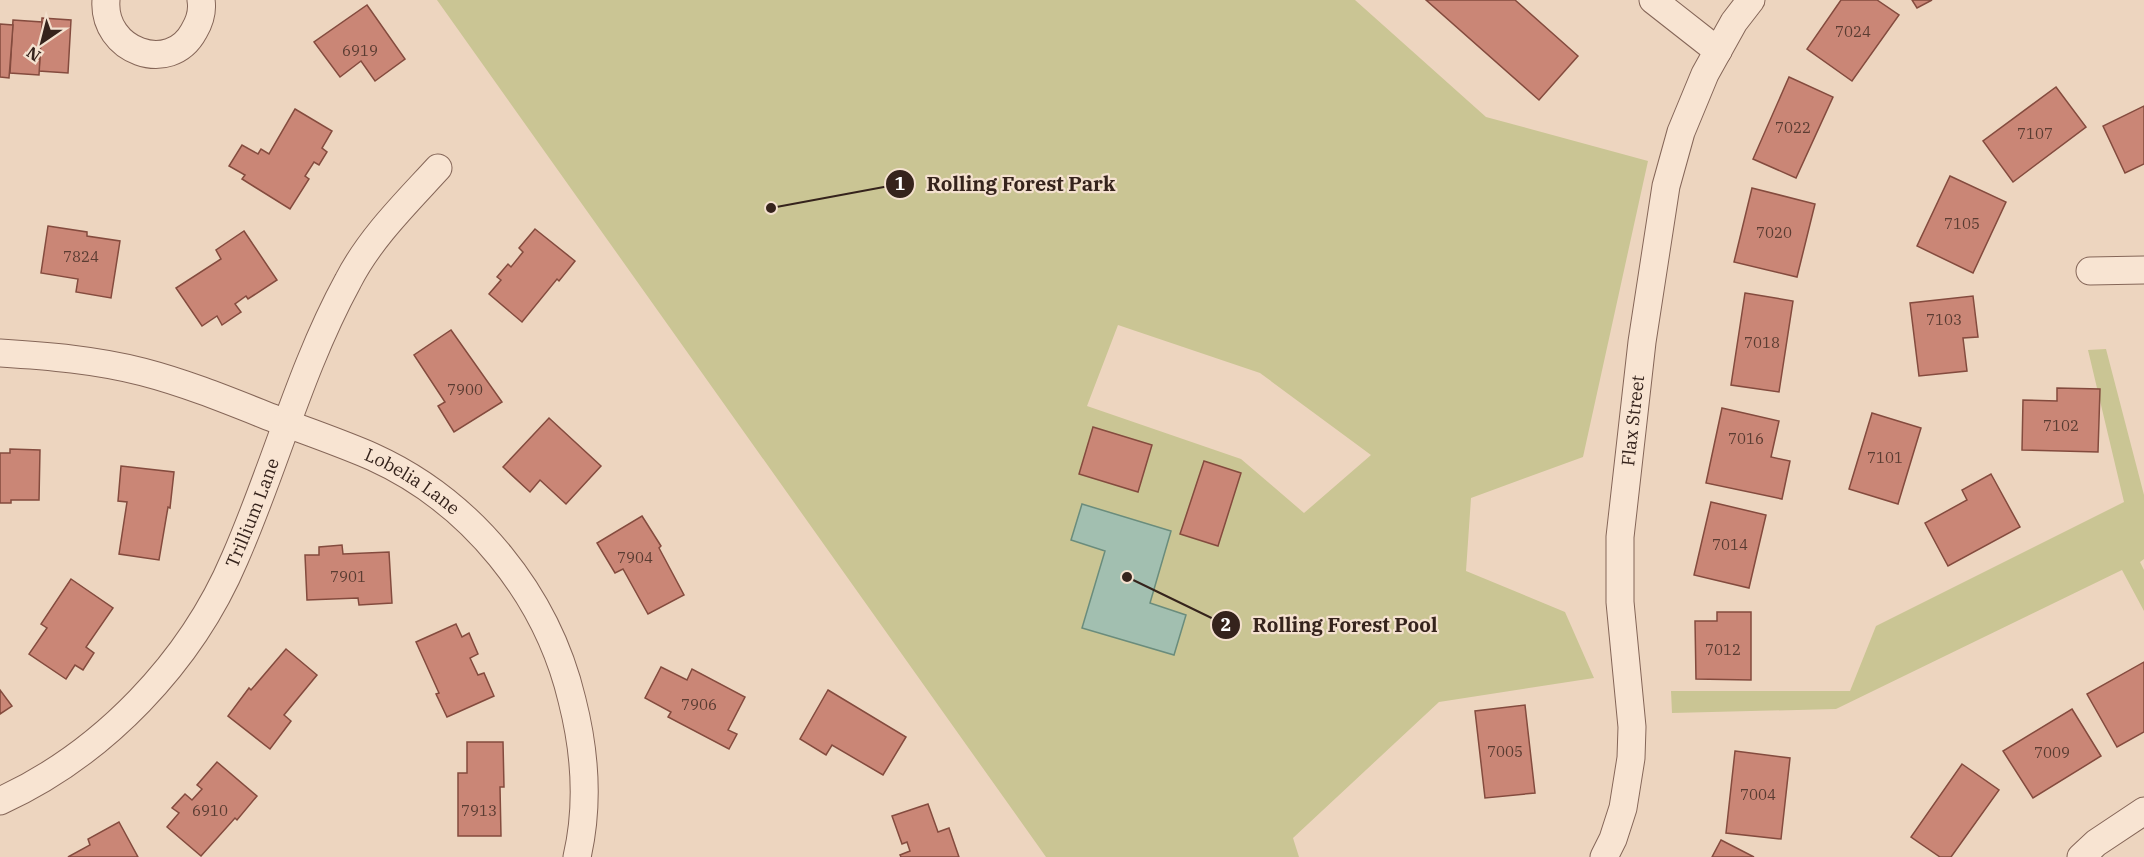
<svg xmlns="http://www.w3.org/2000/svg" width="2144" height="857" viewBox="0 0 2144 857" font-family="'IBM Plex Serif',serif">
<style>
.green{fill:#cac594;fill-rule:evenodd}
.water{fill:#a2bfb0;stroke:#6a8c7c;stroke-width:1.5}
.building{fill:#ca8676;stroke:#844b3e;stroke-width:1.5}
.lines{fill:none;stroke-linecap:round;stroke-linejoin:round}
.street-casing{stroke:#856658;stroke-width:29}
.street{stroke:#f8e4d2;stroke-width:27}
.labels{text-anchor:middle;stroke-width:4.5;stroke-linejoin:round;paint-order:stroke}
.number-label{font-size:15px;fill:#5a3c32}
.street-label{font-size:18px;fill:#35231c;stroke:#f4e1cf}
.leader{fill:none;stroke:#35231c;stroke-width:2}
.callout-dot{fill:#35231c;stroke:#f4e1cf;stroke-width:2}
.mark-label{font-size:18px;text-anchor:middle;font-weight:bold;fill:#fff}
.callout-label{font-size:20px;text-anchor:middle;font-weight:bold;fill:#35231c;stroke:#f4e1cf;stroke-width:4.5;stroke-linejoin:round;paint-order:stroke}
</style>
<rect width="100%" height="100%" fill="#edd5bf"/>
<!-- green -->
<g class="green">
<path d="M437,0H1355L1486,117L1648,161L1583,457L1471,498L1466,571L1565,612L1594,678L1439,702L1293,838L1299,857H1046ZM1118,325L1260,373L1371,455L1304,513L1241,459L1087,406ZM1105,551L1150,603L1082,628V627Z"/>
<polygon points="2106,349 2144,495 2144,559 2140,562 2144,570 2144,611 2122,570 1836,709 1672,713 1671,691 1850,691 1876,626 2124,502 2088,350"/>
</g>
<!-- water -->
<polygon class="water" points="1082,504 1171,531 1150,603 1186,615 1174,655 1082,628 1105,551 1071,540"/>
<!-- building -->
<g class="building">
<polygon points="1426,0 1515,0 1578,56 1539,100"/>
<polygon points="1841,0 1877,0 1899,15 1852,81 1807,49"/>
<polygon points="1912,0 1932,0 1917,8"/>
<polygon points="367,5 405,59 375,81 361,61 340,77 314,42"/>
<polygon points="42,18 71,20 68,73 39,71"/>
<polygon points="13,20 42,22 39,75 10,73"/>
<polygon points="0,24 13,25 9,78 0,77"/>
<polygon points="1789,77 1833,97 1796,178 1753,159"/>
<polygon points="2056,87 2086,127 2013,182 1983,141"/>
<polygon points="2144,106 2144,164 2125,173 2103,126"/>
<polygon points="295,109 332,131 322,148 327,152 319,165 314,162 305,176 309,179 290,209 242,179 245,175 229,166 242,145 258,154 261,149 269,154"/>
<polygon points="1950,176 2006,202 1973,273 1917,246"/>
<polygon points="1752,188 1815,204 1797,277 1734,262"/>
<polygon points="48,226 87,232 87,236 120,241 111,298 76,292 78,279 41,273"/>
<polygon points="535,229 575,261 559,281 557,279 522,322 489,294 501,280 497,277 508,264 511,267 523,252 519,248"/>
<polygon points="244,231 277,280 248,299 246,296 235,304 241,312 222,325 217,316 202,326 176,288 221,259 216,250"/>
<polygon points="1745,293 1793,301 1779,392 1731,385"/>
<polygon points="1973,296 1978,337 1963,338 1967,371 1919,376 1910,303"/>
<polygon points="451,330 502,402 454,432 438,406 445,402 414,355"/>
<polygon points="2057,388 2100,389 2098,452 2022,450 2023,400 2057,401"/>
<polygon points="1722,408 1779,421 1771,457 1790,461 1782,499 1706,483"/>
<polygon points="1872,413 1921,428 1898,504 1849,489"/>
<polygon points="549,418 601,466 566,504 540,480 530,492 503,467"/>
<polygon points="1093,427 1152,445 1138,492 1079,474"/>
<polygon points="10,449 40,450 39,500 11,500 11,503 0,503 0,453 10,453"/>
<polygon points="1204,461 1241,473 1218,546 1180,534"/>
<polygon points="121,466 174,472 170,508 168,507 159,560 119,554 127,502 118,501"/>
<polygon points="1991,474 2020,527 1948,566 1925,523 1967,500 1962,490"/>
<polygon points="1711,502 1766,515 1749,588 1694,575"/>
<polygon points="642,516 661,546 659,548 684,595 648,614 623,569 615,573 597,543"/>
<polygon points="342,545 343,554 389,552 392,603 359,605 358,598 307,600 305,555 319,555 319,547"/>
<polygon points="71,579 113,608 86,647 94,653 83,670 75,665 66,679 29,654 47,628 41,624"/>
<polygon points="1717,612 1751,612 1751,680 1696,679 1695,621 1717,621"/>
<polygon points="456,624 462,637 469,633 478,654 470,658 478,675 484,673 494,696 447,717 436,694 439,693 416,642"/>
<polygon points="286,649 317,675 284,715 291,721 270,749 228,716 249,688 251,690"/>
<polygon points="2144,662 2144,732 2117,747 2087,694"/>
<polygon points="661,667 687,680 692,669 745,697 728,730 737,734 729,749 668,717 671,712 645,698"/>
<polygon points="0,690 12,706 0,714"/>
<polygon points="828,690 906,737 883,775 832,745 826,755 800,739"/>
<polygon points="1525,705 1535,793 1485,798 1475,711"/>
<polygon points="2072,709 2101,756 2033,798 2003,751"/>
<polygon points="467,742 503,742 504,787 500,787 501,836 458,836 458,773 467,773"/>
<polygon points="1735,751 1790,758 1781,839 1726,833"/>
<polygon points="217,762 257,796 237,820 235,818 201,856 167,827 179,813 172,808 185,794 192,800 202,789 197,785"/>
<polygon points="1962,764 1999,790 1951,857 1940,857 1911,837"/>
<polygon points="928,804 938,832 949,828 959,857 901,857 900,855 910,851 907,842 902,844 892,816"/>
<polygon points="119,822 138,857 68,857 90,845 88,839"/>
<polygon points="1721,840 1754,857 1712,857"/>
</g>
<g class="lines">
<defs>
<g id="street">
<path d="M106,0C102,51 170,76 194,31C200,21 203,12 201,0"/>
<polyline points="1653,0 1718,51"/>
<polyline points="2090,271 2144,270"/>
<path id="s1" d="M0,353C48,356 97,360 143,372C189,384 232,402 275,419C308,432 341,443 373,457C472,502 547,595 572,700C585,751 589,805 577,857"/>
<path id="s2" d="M0,801C103,754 191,662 235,558C275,467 300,369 348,281C370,238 406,203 438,168"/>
<path id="s3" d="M1604,857L1613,839L1623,808L1631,758L1632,727L1620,602V537L1642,342L1666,186L1681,132L1705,74L1734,22L1751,0"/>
<polyline points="2081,857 2096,843 2144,811"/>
</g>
</defs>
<!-- street casing -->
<use href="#street" class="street-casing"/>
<!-- street -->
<use href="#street" class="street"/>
</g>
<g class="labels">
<!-- number labels -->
<g class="number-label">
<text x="1853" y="37">7024</text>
<text x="360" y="56">6919</text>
<text x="1793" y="133">7022</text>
<text x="2035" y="139">7107</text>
<text x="1962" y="229">7105</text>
<text x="1774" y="238">7020</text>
<text x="81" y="262">7824</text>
<text x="1944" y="325">7103</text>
<text x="1762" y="348">7018</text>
<text x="465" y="395">7900</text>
<text x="2061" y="431">7102</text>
<text x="1746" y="444">7016</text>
<text x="1885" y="463">7101</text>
<text x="1730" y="550">7014</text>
<text x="635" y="563">7904</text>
<text x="348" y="582">7901</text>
<text x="1723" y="655">7012</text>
<text x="699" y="710">7906</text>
<text x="1505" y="757">7005</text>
<text x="2052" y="758">7009</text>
<text x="1758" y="800">7004</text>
<text x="210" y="816">6910</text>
<text x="479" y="816">7913</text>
</g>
<!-- street labels -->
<g class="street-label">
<text dy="6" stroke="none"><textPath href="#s3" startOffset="442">Flax Street</textPath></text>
<text dy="6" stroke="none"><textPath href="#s1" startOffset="436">Lobelia Lane</textPath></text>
<text dy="6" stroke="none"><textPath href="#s2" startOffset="394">Trillium Lane</textPath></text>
</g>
</g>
<!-- callouts -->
<path class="leader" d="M771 208L900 184M1127 577L1226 625"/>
<g class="callout-dot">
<circle cx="771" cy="208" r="6"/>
<circle cx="1127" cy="577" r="6"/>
<circle cx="900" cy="184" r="15"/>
<circle cx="1226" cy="625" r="15"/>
</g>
<g class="mark-label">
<text x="900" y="190">1</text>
<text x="1226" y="631">2</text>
</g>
<g class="callout-label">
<text x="1021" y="191">Rolling Forest Park</text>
<text x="1345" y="632">Rolling Forest Pool</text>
</g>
<!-- north arrow -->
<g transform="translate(42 42) rotate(215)" stroke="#f4e1cf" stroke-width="4.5" paint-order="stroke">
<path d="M0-4.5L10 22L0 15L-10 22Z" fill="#35231c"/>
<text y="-9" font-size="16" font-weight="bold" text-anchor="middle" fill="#35231c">N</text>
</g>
</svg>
